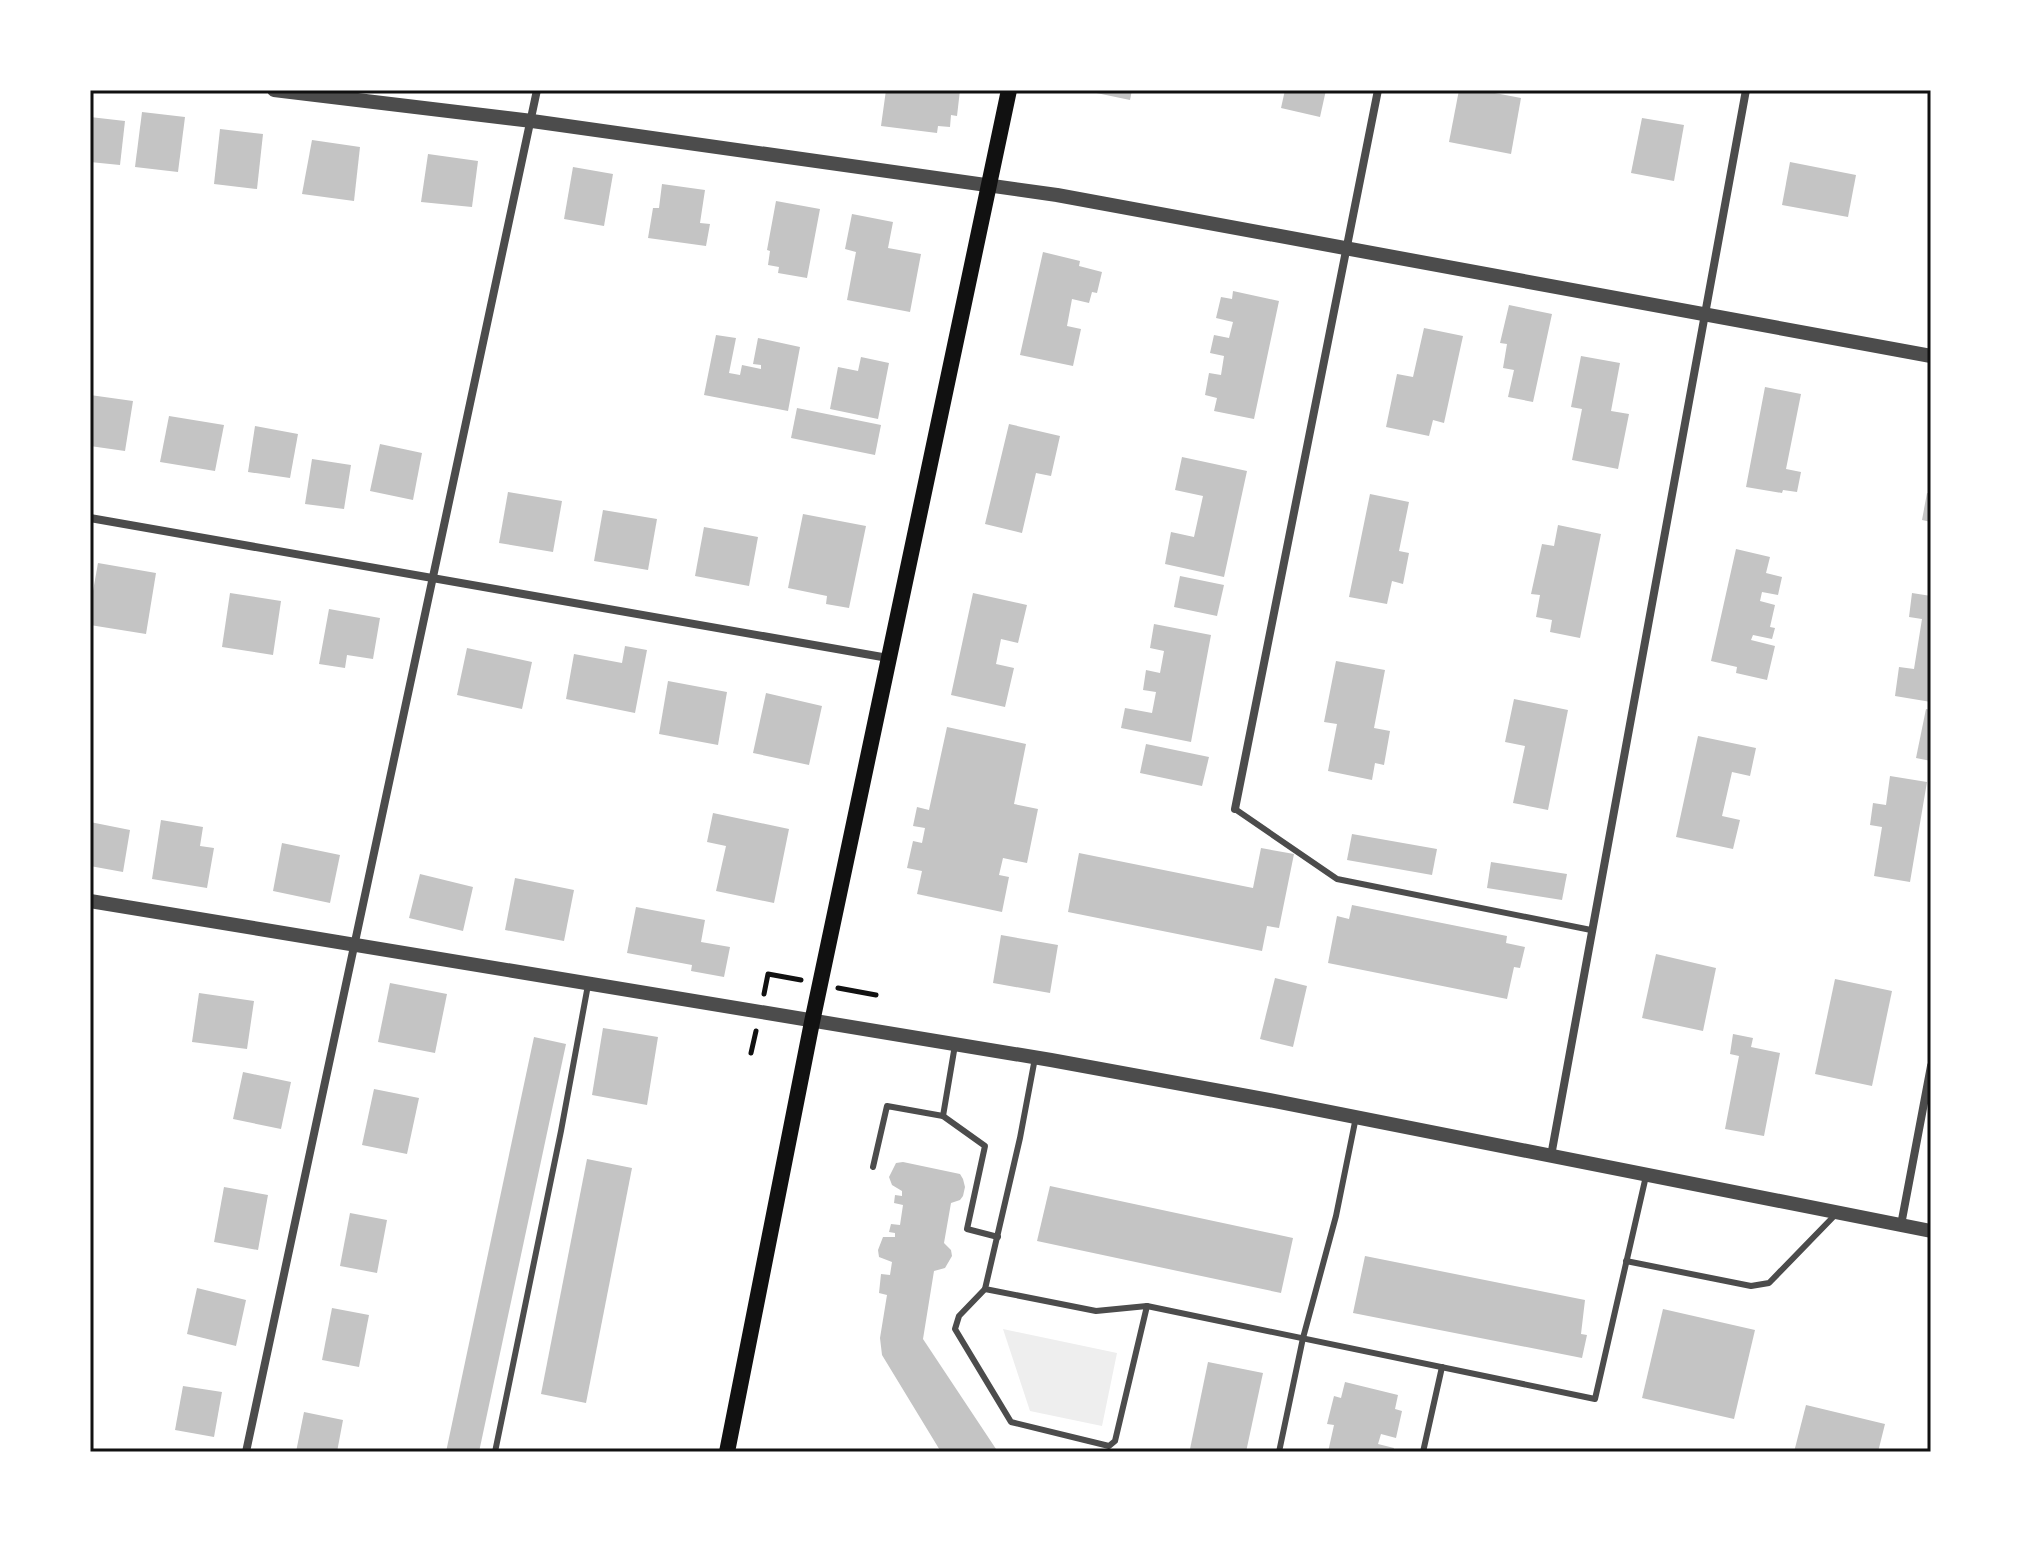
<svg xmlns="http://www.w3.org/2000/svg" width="2021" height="1542" viewBox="0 0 2021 1542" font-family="'Exo 2',sans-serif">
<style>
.green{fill:#eee}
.building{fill:#c4c4c4}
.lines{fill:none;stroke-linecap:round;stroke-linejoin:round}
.path{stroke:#111;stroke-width:5}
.service{stroke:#4c4c4c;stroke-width:6}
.minor{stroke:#4c4c4c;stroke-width:8}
.tertiary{stroke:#4c4c4c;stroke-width:14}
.secondary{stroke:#111;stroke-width:16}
.neatline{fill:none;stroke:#111;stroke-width:3}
</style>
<rect width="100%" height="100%" fill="#fff"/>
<!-- green -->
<polygon class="green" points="1003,1329 1117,1353 1102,1426 1030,1411"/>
<!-- building -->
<g class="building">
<polygon points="886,90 960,90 957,116 951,115 950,127 938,126 937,133 881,126"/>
<polygon points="1082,90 1132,90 1130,100"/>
<polygon points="1285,90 1326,90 1320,117 1281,108"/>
<polygon points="1459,90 1479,90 1521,98 1511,154 1449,142"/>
<polygon points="142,112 185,117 178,172 135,167"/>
<polygon points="90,117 125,121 120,165 90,162"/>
<polygon points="1642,118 1684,125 1674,181 1631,173"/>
<polygon points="220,129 263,134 257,189 214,184"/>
<polygon points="312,140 360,147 354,201 302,194"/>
<polygon points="428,154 478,161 472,207 421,202"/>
<polygon points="1790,162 1856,175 1848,217 1782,205"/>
<polygon points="573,167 613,174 604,226 564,219"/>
<polygon points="662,184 705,190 700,223 710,224 706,246 648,238 653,208 659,208"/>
<polygon points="776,201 820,209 807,278 778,273 779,267 768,265 770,251 767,250"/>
<polygon points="852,214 893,222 888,248 921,254 910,312 847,300 856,252 845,249"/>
<polygon points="1043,252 1080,261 1079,266 1102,272 1097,293 1092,292 1089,303 1072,299 1067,326 1081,329 1073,366 1020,355"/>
<polygon points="1233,291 1279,301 1254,419 1214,411 1217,398 1205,395 1209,373 1221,375 1224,356 1210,353 1214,335 1229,338 1233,322 1216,318 1221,297 1232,299"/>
<polygon points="1509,305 1552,314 1533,402 1508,397 1514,370 1503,368 1507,344 1500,343"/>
<polygon points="1424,328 1463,336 1444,423 1433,420 1429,436 1386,427 1397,374 1413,377"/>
<polygon points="716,335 736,338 729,373 740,375 742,365 761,369 761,365 753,364 758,338 800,347 788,411 704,395"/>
<polygon points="1581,356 1620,363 1611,411 1629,414 1618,469 1572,460 1582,409 1571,407"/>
<polygon points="861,357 889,363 878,419 830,409 838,367 858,371"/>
<polygon points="1765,387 1801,394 1786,469 1801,472 1797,492 1783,490 1782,493 1746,487"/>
<polygon points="90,395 133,401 125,451 90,446"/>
<polygon points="797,408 881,425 875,455 791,438"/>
<polygon points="169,416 224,425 215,471 160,462"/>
<polygon points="1009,424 1060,436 1051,476 1036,473 1022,533 985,524"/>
<polygon points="255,426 298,434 290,478 248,472"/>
<polygon points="380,444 422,453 413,500 370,491"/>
<polygon points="1182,457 1247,471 1224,577 1165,564 1171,532 1194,537 1203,496 1175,490"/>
<polygon points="312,459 351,465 344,509 305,504"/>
<polygon points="508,492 562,501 553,552 499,543"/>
<polygon points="1927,493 1931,494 1931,522 1922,520"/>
<polygon points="1370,494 1409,502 1399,551 1409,553 1403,584 1392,581 1387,604 1349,597"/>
<polygon points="603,510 657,519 648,570 594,561"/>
<polygon points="803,514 866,526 849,608 826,604 827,596 788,588"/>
<polygon points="1558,525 1601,534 1580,638 1550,632 1552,620 1536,617 1540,595 1531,594 1542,544 1554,546"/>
<polygon points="704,527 758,537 749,586 695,576"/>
<polygon points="1736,549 1770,557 1766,573 1782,577 1778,595 1762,592 1760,601 1775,605 1770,627 1775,628 1772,639 1753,635 1751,640 1775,646 1767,680 1736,673 1737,667 1711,661"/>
<polygon points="98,563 156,573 146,634 90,625 90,608"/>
<polygon points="1180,576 1224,585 1217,616 1174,607"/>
<polygon points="230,593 281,601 273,655 222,647"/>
<polygon points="973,593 1027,605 1018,643 1001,639 996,664 1014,668 1005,707 951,695"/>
<polygon points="1912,593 1931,596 1931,702 1895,696 1899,667 1914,669 1922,619 1909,617"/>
<polygon points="329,609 380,618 373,659 347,655 345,668 319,664"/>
<polygon points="1154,624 1211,635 1191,742 1121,728 1125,708 1152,713 1156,692 1143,690 1146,670 1160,673 1164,651 1150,648"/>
<polygon points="625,646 647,650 635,713 566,699 574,654 622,663"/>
<polygon points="467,648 532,662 522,709 457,695"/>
<polygon points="1336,661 1385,670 1374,728 1390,731 1384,765 1375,763 1372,780 1328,771 1337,724 1324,722"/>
<polygon points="668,681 727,692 718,745 659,734"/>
<polygon points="766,693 822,706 809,765 753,753"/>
<polygon points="1514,699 1568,710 1548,810 1513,803 1525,746 1505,742"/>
<polygon points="1926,709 1931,710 1931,761 1916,758"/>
<polygon points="947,727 1026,744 1014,804 1038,809 1027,863 1003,858 999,875 1009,877 1002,912 917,894 922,871 907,868 913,841 922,843 925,828 913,826 917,807 929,810"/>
<polygon points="1698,736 1756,748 1750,776 1732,772 1722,816 1740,820 1733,849 1676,837"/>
<polygon points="1146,744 1209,757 1202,786 1140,773"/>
<polygon points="1890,776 1927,782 1910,882 1874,876 1882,827 1870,825 1873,803 1886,805"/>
<polygon points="713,813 789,829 774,903 716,891 726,846 707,842"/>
<polygon points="161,820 203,827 200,846 214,848 207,888 152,879"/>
<polygon points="90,822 130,830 123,872 90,866"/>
<polygon points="1352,834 1437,849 1432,875 1347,860"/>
<polygon points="282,843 340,855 330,903 273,891"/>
<polygon points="1261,848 1294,854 1279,928 1267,926 1262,951 1068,912 1079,853 1253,888"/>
<polygon points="1491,862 1567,874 1562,900 1487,888"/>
<polygon points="420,874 473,887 463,931 409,918"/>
<polygon points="515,878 574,890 564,941 505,930"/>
<polygon points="1352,905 1507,936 1506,943 1525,947 1520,968 1514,967 1507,999 1328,963 1337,916 1349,919"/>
<polygon points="636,907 705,920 701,942 730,947 724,977 691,971 692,965 627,953"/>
<polygon points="1001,935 1058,945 1050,993 993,983"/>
<polygon points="1656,954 1716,968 1703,1031 1642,1018"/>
<polygon points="1275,978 1307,986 1293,1047 1260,1039"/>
<polygon points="1835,979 1892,991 1872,1086 1815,1074"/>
<polygon points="390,983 447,994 435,1053 378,1042"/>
<polygon points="199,993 254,1001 247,1049 192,1042"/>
<polygon points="603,1028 658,1037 647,1105 592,1095"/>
<polygon points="1733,1034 1753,1038 1751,1047 1780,1053 1764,1136 1725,1129 1739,1056 1730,1054"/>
<polygon points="534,1037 566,1044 479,1452 446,1452"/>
<polygon points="243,1072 291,1082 281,1129 233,1119"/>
<polygon points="374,1089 419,1098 407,1154 362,1145"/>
<polygon points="587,1159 632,1168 586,1403 541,1394"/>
<polygon points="903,1162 960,1174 963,1179 965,1187 963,1196 960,1200 951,1203 944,1243 951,1250 952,1256 945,1268 934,1271 923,1339 998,1452 941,1452 882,1355 880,1338 887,1295 879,1293 881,1274 890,1275 892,1262 879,1257 878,1250 883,1237 895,1237 895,1233 889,1232 891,1224 900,1225 903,1205 894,1203 895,1195 902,1196 902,1191 892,1185 889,1177 896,1163"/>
<polygon points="1050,1186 1293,1238 1281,1293 1037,1241"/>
<polygon points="224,1187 268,1195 258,1250 214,1242"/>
<polygon points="350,1213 387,1220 377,1273 340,1266"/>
<polygon points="1365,1256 1585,1300 1581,1334 1587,1335 1582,1358 1353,1313"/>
<polygon points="197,1288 246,1300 236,1346 187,1334"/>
<polygon points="332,1308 369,1315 359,1367 322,1360"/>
<polygon points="1663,1309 1755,1330 1734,1419 1642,1398"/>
<polygon points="1208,1362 1263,1373 1246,1452 1205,1452 1190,1449"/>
<polygon points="1345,1382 1398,1395 1395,1409 1402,1411 1396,1438 1381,1434 1378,1444 1394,1448 1393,1452 1328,1452 1334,1425 1327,1424 1334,1396 1341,1398"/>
<polygon points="183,1386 222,1392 214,1437 175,1430"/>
<polygon points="1806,1405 1885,1424 1878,1452 1794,1452"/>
<polygon points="304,1412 343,1420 337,1452 296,1452"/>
</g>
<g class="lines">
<!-- path -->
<g class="path">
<polyline points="838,988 876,995"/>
<polyline points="764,994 768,974 801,980"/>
<polyline points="751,1053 756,1031"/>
</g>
<!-- service -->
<g class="service">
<polyline points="1235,809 1337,879 1591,930"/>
<polyline points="1035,1058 1020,1138 985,1289 1096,1311 1147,1306 1595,1399 1646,1176"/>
<polyline points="943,1116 985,1146 967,1229 998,1237"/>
<polyline points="873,1167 887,1106 943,1116 955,1045"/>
<polyline points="1626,1261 1751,1286 1769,1283 1837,1213"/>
<polyline points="985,1289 959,1316 955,1329 1011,1422 1109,1446 1115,1441 1147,1306"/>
<polyline points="495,1452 561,1131 588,985"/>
<polyline points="1279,1452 1303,1338 1336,1216 1356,1117"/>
<polyline points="1423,1452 1442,1367"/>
</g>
<!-- minor -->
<g class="minor">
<polyline points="90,518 888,658"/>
<polyline points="1235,809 1378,90"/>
<polyline points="1551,1156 1746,90"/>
<polyline points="1901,1225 1931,1066"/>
<polyline points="246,1452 537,90"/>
</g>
<!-- tertiary -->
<g class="tertiary">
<polyline points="274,90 532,121 1057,195 1931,356"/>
<polyline points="90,901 1051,1060 1269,1100 1931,1231"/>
</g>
<!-- secondary -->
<polyline class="secondary" points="727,1452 812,1022 1009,90"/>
</g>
<!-- border -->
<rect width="2021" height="1542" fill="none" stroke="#ffffff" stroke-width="184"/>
<rect x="92" y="92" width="1837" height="1358" class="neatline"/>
</svg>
